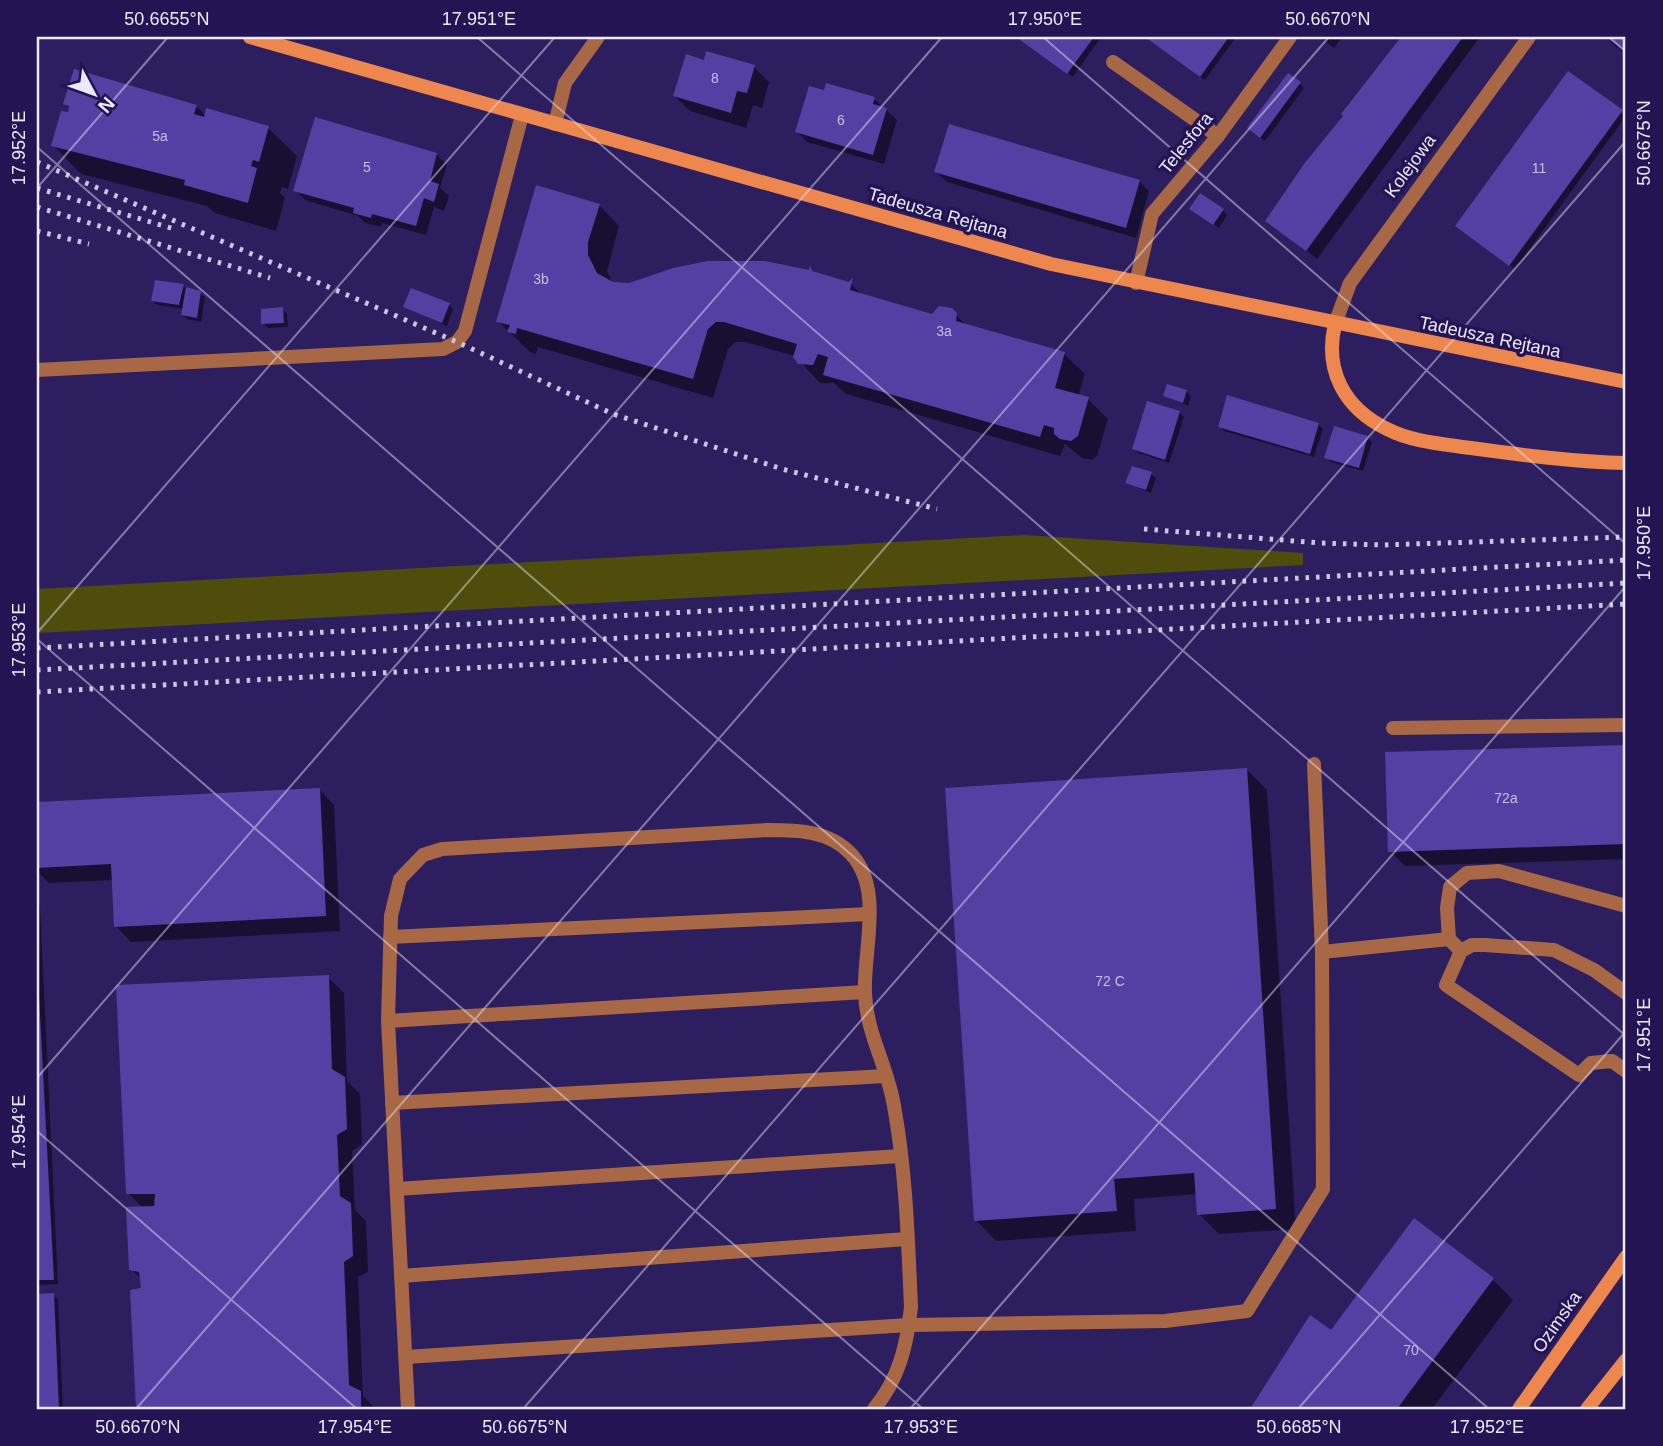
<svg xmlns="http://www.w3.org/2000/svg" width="1663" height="1446" viewBox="0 0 1663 1446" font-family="Helvetica,sans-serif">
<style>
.green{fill:#4e4d0c}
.shadow{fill:#0007}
.building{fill:#543fa2}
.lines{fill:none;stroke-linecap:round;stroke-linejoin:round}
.lane{stroke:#a86845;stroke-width:14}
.street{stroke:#a86845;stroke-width:14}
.secondary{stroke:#ee874d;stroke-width:14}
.rail{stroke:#c9c6de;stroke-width:5;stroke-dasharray:3.5 7;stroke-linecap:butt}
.ticks{fill:none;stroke:#ebeafa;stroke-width:2;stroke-opacity:0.45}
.labels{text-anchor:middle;stroke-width:7;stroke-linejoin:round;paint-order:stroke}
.number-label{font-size:14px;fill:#c5bfe4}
.street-label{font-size:18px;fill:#ebeafa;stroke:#241453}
.neatline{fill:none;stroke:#ebeafa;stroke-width:2.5}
.ticks-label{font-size:18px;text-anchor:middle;fill:#ebeafa}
</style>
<rect width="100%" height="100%" fill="#2d1f5f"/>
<!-- green -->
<polygon class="green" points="1024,535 1303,553 1303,565 37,633 37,589"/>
<!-- shadow -->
<g class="shadow">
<polygon points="1018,37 1101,37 1073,77"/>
<polygon points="1149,37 1236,37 1205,80"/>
<polygon points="1320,37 1342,37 1334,48"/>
<polygon points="1480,37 1317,259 1268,220 1401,37"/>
<polygon points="1606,37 1626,37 1626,54 1615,46"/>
<polygon points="705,62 754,67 769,82 762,108 753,105 746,128 690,111 675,96"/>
<polygon points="1569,73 1626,116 1515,269 1462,230"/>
<polygon points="1300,83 1304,88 1265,141 1254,133"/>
<polygon points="874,99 897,120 884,164 807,142 797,132"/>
<polygon points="65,103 196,106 206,116 268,128 297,156 288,189 282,187 280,193 285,198 276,231 215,213 207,206 81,174 53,145 69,114 70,108"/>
<polygon points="316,120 437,155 447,165 440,188 449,196 444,211 434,207 426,235 382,223 381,227 365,223 358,216 305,200 295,190"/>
<polygon points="936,172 1139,181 1149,191 1136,238 947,182"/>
<polygon points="599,205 619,226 607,271 612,282 617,285 851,284 862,295 933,316 951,310 967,326 1064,354 1085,374 1078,396 1088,399 1108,419 1097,456 1092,460 1082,458 1065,444 1060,456 846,394 834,383 820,383 795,356 745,342 736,342 728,349 713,398 538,347 536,354 530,352 498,321"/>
<polygon points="1223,210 1227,215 1219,228 1196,213"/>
<polygon points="183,286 205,297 201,322 187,319 182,315 184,309 157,305 153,301"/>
<polygon points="449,305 453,309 447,326 405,306"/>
<polygon points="282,309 287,314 288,327 268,328 263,323"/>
<polygon points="1186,391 1191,396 1188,406 1165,396"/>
<polygon points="1179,412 1184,417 1169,463 1139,453 1134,449"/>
<polygon points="1318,424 1323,429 1314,457 1224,431 1220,426"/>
<polygon points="1367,437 1372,442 1363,471 1331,462 1326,457"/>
<polygon points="1151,474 1156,478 1151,493 1127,483"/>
<polygon points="1626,746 1626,859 1405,866 1390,851 1387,754"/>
<polygon points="1247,770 1267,790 1296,1229 1219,1234 1199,1214 1198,1194 1134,1199 1136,1231 996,1241 976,1220"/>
<polygon points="319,789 334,805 340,931 131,942 116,926 114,880 49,883 37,871 37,804"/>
<polygon points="37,903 40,906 58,1284 37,1285"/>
<polygon points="328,977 344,993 347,1081 360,1094 362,1144 352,1151 355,1210 366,1221 368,1272 358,1277 363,1396 376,1409 138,1409 132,1291 143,1290 142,1280 131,1269 143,1208 128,1193"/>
<polygon points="1492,1279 1513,1300 1432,1409 1252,1409 1311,1318 1331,1332"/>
<polygon points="53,1295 58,1299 63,1409 37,1409 37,1296"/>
</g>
<!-- building -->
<g class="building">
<polygon points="1016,37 1094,37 1067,74"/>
<polygon points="1145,37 1229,37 1200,77"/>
<polygon points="1401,37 1463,37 1306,251 1265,221 1304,164 1343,116 1341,114"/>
<polygon points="1606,37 1626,37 1626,52"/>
<polygon points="706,51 755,65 747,93 737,91 731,113 673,96 686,54 704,60"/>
<polygon points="74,69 197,105 194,114 204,117 206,108 269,126 259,162 253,160 251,166 257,168 248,203 184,185 185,180 51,146 61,111 68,112 69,106 63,104"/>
<polygon points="1568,71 1623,110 1509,266 1455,226"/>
<polygon points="1288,73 1301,82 1260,138 1247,128"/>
<polygon points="826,83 875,97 873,104 887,108 873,155 795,132 809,86 824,90"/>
<polygon points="315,117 437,153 430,181 439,184 434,202 424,198 416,226 372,214 371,218 353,213 354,208 293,191"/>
<polygon points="949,124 1140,180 1126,228 934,172"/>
<polygon points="536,185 600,204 588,242 588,255 597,273 613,282 629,283 673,268 708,261 765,261 809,270 810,265 812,271 849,282 853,277 850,290 932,314 939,306 952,308 957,313 956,321 1065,352 1055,388 1089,397 1078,436 1071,441 1060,439 1054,434 1054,428 1044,425 1040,437 823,375 828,357 818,354 813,365 798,364 793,357 797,344 724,322 716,322 708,329 693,379 517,328 516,334 507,332 510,325 496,322"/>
<polygon points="1200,193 1224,209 1213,225 1189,209"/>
<polygon points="155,280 184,284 179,305 151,301"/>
<polygon points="186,287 201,291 197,318 181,315"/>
<polygon points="411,288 450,303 442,323 403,307"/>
<polygon points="283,307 284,323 261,324 261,309"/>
<polygon points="1167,384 1187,390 1183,403 1163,396"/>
<polygon points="1227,395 1319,423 1310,454 1218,427"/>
<polygon points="1147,401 1180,411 1165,460 1132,449"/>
<polygon points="1334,426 1368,436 1359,468 1324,458"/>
<polygon points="1132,466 1152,472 1146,490 1125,483"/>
<polygon points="1626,745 1626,844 1388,852 1385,752"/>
<polygon points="1247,768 1276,1209 1197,1215 1194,1173 1114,1179 1117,1211 974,1221 945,788"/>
<polygon points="320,788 326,916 114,927 111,864 37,868 37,802"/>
<polygon points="37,957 54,1280 37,1280"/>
<polygon points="329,975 332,1069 345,1077 347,1129 337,1135 340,1196 351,1203 353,1256 344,1262 349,1385 361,1391 361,1409 136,1409 130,1290 141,1288 139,1272 129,1270 126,1207 154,1206 155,1194 126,1194 116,985"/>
<polygon points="1414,1218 1494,1278 1397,1409 1250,1409 1310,1315 1331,1330"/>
<polygon points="54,1293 59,1409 37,1409 37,1294"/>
</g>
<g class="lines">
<!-- lane -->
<g class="lane">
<polyline points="37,370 443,349 457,342 465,331 522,115"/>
<polyline points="1393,728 1626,725"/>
<polyline points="1314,764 1322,952"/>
<polyline points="390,937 869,914"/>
<polyline points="1449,939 1447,908 1450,887 1467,873 1499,871 1626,906"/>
<polyline points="1626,993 1594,970 1554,950 1485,945 1472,945 1461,951 1446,985 1579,1075 1591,1063 1612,1061 1626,1071"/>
<polyline points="388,1021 865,992"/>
<polyline points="392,1103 886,1076"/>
<polyline points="397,1189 900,1156"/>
<polyline points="401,1276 907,1239"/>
<polyline points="406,1357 909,1325 1165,1321 1247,1311 1323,1189 1322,952 1449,939 1461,951"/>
<path d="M408,1409L388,1021L391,916L400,879L423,855L442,849L767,830C796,830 829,830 851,854C884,889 863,950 865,993C866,1033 888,1067 894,1106C906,1171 908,1240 911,1307C907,1345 899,1379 874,1409"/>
</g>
<!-- street -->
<g class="street">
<polyline points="1113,62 1218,136"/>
<polyline points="555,124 565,83 598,37"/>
<polyline points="1136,283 1152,214 1218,136 1290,37"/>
<polyline points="1335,324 1350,283 1529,37"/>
</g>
<!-- secondary -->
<g class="secondary">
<polyline points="250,37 1051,264 1626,382"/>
<path d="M1335,324C1324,370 1344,408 1387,429C1412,442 1444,444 1471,448C1522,455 1575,462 1626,463"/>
<polyline points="1519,1409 1626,1257"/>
<polyline points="1587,1409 1626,1360"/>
</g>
<!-- rail -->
<g class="rail">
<polyline points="37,162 457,342 613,414 782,469 937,509"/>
<polyline points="37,188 174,229"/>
<polyline points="37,207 270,278"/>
<polyline points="37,231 89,244"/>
<polyline points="1144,529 1320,543 1382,545 1626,537"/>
<polyline points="37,648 1626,560"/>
<polyline points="37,670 1626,583"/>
<polyline points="37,692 1626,604"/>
</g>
</g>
<!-- ticks -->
<path class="ticks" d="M477,37L1626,1036M1043,37L1626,544M1609,37L1626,52M37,147L1489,1409M37,188L168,37M37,633L555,37M37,639L923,1409M37,1078L942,37M37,1131L357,1409M136,1409L1329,37M523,1409L1626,141M910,1409L1626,586M1298,1409L1626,1031"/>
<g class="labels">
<!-- number labels -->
<g class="number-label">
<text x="715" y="83">8</text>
<text x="841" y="125">6</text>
<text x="160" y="141">5a</text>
<text x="367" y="172">5</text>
<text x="1539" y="173">11</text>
<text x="541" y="284">3b</text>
<text x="944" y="336">3a</text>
<text x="1506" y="803">72a</text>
<text x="1110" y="986">72 C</text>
<text x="1411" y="1355">70</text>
</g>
<!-- street labels -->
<g class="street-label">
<text transform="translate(1186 143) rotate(-51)" y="6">Telesfora</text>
<text transform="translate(1410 166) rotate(-54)" y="6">Kolejowa</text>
<text transform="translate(938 213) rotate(16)" y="6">Tadeusza Rejtana</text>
<text transform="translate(1490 337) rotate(12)" y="6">Tadeusza Rejtana</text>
<text transform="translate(1557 1322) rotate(-55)" y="6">Ozimska</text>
</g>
</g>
<!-- border -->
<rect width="1663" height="1446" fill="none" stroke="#241453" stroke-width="77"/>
<!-- north arrow -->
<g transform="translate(94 94) rotate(131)" stroke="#241453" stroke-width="5" paint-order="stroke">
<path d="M0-5L12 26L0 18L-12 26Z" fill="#ebeafa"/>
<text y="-10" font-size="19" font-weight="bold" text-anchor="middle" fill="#ebeafa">N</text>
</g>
<rect x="38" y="38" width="1586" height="1370" class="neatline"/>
<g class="ticks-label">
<text x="167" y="25">50.6655°N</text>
<text x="479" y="25">17.951°E</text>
<text x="1045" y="25">17.950°E</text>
<text x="1328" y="25">50.6670°N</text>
<text transform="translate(1644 143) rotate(-90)" y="6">50.6675°N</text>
<text transform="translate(19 148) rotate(-90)" y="6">17.952°E</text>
<text transform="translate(1644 543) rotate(-90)" y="6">17.950°E</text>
<text transform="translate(19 640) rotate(-90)" y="6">17.953°E</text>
<text transform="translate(1644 1035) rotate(-90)" y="6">17.951°E</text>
<text transform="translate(19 1132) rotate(-90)" y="6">17.954°E</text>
<text x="138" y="1433">50.6670°N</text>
<text x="355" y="1433">17.954°E</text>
<text x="525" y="1433">50.6675°N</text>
<text x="921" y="1433">17.953°E</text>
<text x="1299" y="1433">50.6685°N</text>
<text x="1487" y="1433">17.952°E</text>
</g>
</svg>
